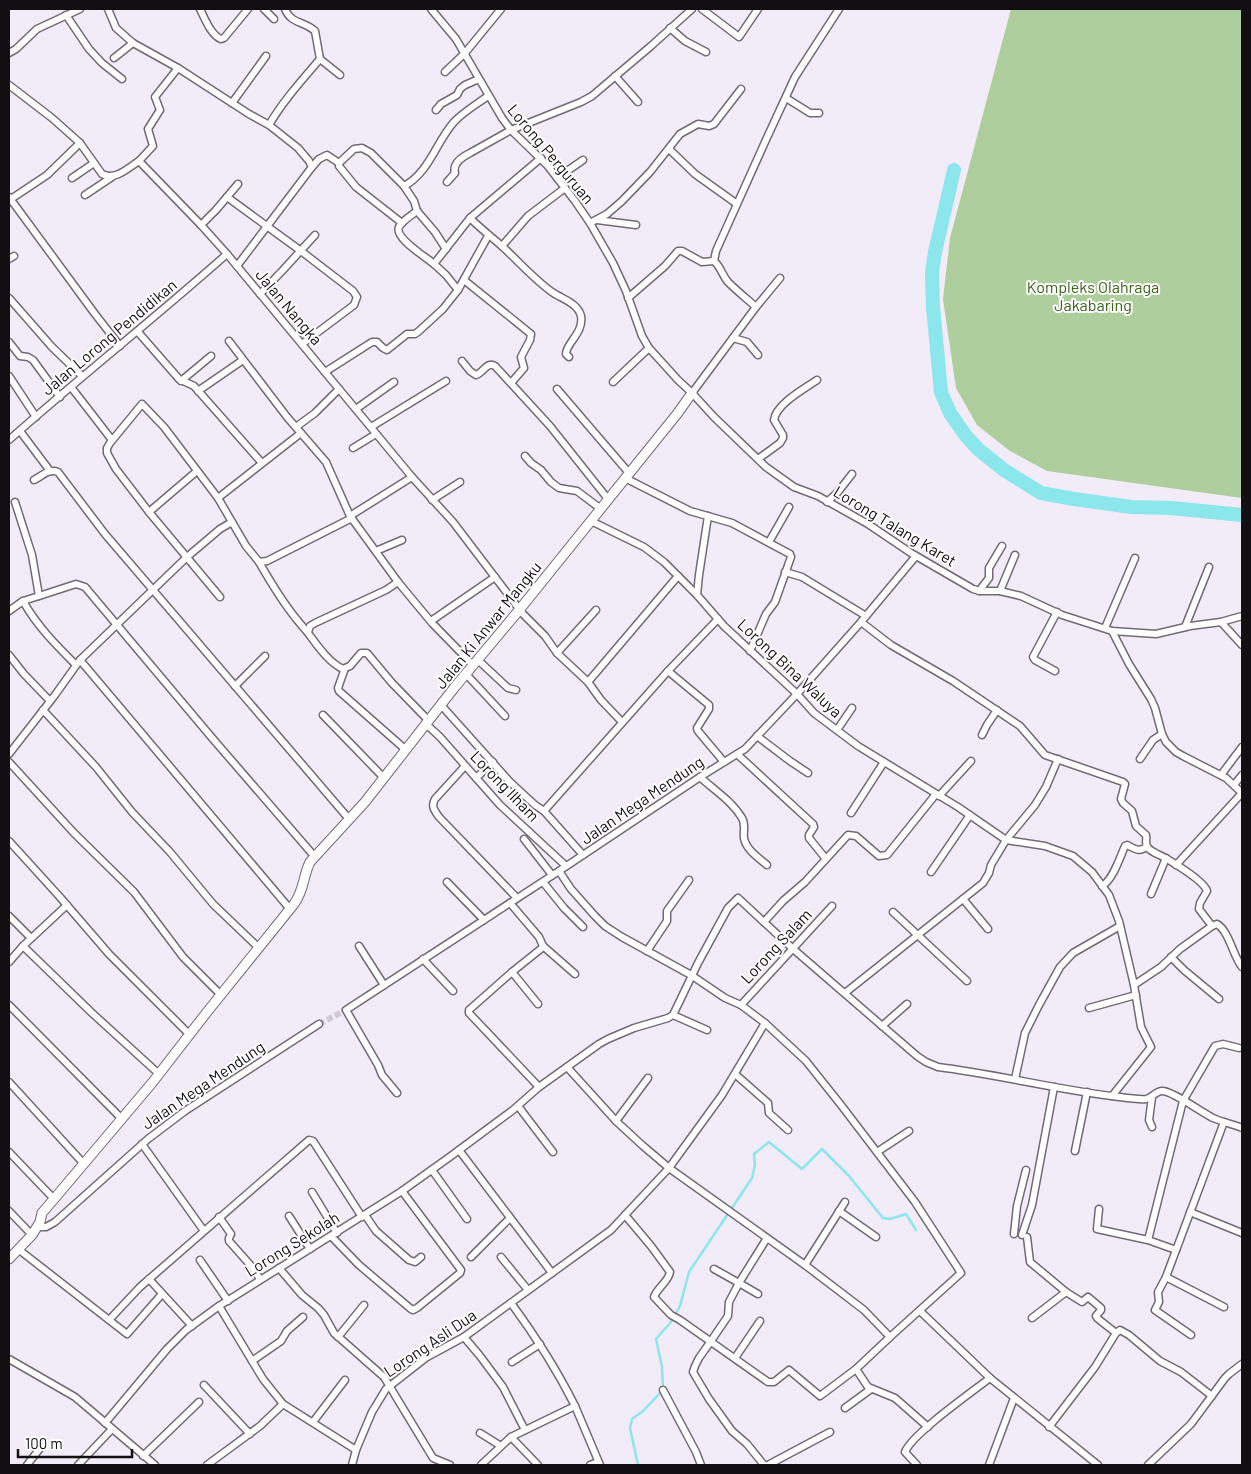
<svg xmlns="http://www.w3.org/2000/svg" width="1251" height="1474" viewBox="0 0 1251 1474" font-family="Barlow,sans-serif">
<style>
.green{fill:#aece9d}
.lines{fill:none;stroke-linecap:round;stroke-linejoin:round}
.stream{stroke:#8be7ec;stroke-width:2.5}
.river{stroke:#8be7ec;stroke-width:14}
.street-tunnel{stroke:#d0cad6;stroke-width:6;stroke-dasharray:6 3;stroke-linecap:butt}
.street-casing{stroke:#716a76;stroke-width:9}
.secondary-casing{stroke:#716a76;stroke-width:11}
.street{stroke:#fff;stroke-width:6}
.secondary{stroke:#fff;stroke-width:9}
.labels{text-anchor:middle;stroke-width:4;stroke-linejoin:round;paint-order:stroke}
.street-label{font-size:16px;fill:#120f13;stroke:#fff}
.park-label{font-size:16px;fill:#396516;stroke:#fff}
</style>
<rect width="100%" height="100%" fill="#f2ebf8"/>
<!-- green -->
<polygon class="green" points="1011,9 1242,9 1242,498 1047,471 1010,451 977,425 956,388 943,299 950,238"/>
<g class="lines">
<!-- stream -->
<polyline class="stream" points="638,1465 630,1428 632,1419 643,1411 663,1390 662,1367 656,1339 671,1322 680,1306 689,1272 752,1178 755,1165 754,1154 769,1142 802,1169 822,1149 849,1176 883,1218 890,1219 906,1214 916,1230"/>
<!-- river -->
<polyline class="river" points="954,170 935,252 932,272 933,307 941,392 950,413 966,436 978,449 1004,470 1041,493 1074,499 1131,507 1171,508 1242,515"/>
<!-- street-tunnel -->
<polyline class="street-tunnel" points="319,1024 346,1010"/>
<defs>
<g id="street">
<polyline points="108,9 116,28 133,43 178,68 249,114 269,125 298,148 309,161 312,167"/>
<path d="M200,9C205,19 211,35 221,39L224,38L248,9"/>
<polyline points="264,9 274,19"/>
<polyline points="431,9 456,39 502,118 511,130 547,165 575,201 590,223 613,263 626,291 642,336 649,348 678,380 692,393 714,417 766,467 794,487 818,496 868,524 911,553 973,589 980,591 1000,591 1021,596 1062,615 1112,631 1156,634 1190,626 1221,622 1242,616"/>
<polyline points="702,9 739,37 758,9"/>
<polyline points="66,15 89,49 102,63 122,79"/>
<polyline points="670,28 685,41 706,52"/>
<polyline points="9,53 16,49 37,29 80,9"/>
<polyline points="114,58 133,43"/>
<polyline points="320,59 340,75"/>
<polyline points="445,72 465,53 501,9"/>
<polyline points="615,76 638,102"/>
<path d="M9,85L52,118L80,143L102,174C115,181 128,168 139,161L201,225L227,254L412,477L453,522L523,614L545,636L557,653L588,682L601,700L622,722"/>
<polyline points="786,98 810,113 819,113"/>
<polyline points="232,103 266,56"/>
<polyline points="436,110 441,104 457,95 460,89 465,85 479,79"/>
<path d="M269,125C283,101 302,80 320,59L315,31C304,21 291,24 285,9"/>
<polyline points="669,149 695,174 737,204"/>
<path d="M541,158L470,218C481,229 493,238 504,248C520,263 535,280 552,292C562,299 578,303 581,316C584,333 566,343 566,354L569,357"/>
<polyline points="139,161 153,146 148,129 160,110 155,97 178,68"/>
<polyline points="72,178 94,163"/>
<polyline points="557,178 583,160"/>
<path d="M447,182L455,173C452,163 462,157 470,153L511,130L581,102L592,96L651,46L692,9"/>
<polyline points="85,195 112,177"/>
<polyline points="9,197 95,314 120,346"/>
<polyline points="227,197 301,251 353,291 357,297 354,305 302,344"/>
<polyline points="11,199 47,175 80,143"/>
<polyline points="417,211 435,232 446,249"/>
<polyline points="470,218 434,264 446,275 458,290 488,236"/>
<polyline points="597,220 636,225"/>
<polyline points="402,223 356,187 339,166 339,163 354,149 362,148 371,153 404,186"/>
<polyline points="590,223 607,214 622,201 650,172 680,134 698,124 709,126 714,124 741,89"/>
<polyline points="201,225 216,210 238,184"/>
<polyline points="502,246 528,216 565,188"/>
<polyline points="9,259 14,256"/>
<path d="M434,264C426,257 394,238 399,227C402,221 412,215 417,211L414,201L404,186C429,173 436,142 454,122C463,112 477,104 488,96"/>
<polyline points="237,266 312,167 319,159 327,155 339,163"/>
<polyline points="464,280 531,334 530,340 521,357 524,368 511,383"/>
<polyline points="260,294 283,270 315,235"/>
<polyline points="9,298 52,347 82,376"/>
<polyline points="628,298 665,266 678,251 682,251 702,262 714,261"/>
<polyline points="756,307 780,278"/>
<polyline points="138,332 179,379 194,386 262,463"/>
<polyline points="733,338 747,342 758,355"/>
<polyline points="229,341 287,417 326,462 350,516 398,582 386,590 315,623 310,626 308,632"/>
<polyline points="9,342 20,356 28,357 33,360 60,397"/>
<path d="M462,361L470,371L476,375C483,373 487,361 495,366L550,426L608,499"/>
<polyline points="325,372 372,342 377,342 383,348 387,350 407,334 415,334 419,331 443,309 458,290"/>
<polyline points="9,376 36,417"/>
<polyline points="181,381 211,356"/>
<polyline points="613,382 649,348"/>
<polyline points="71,387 112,440"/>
<polyline points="557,389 629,473"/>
<polyline points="198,391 243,360"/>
<path d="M692,393L756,307C747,299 737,291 728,282C722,275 721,267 714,261L716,251L765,142L795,77L839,9"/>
<polyline points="356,409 394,382"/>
<polyline points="296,427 315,413 339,389"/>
<polyline points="371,427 446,381"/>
<polyline points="20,431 50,471"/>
<path d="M9,440C80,377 155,318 227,254"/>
<polyline points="353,448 376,434"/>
<polyline points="525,456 531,463 541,470 551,482 559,488 577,491 601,509"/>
<path d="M758,459L780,443L783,438V435L774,420C776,404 804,389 817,380"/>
<polyline points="625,478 690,511 732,523 790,554 791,557 775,602 766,614 750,651"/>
<path d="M34,480C42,476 49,468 58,472L105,534L349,819"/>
<polyline points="218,498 301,433"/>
<polyline points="432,500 460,482"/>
<path d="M15,502L32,555L39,596L23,601C37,626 56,645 76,665"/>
<polyline points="827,502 838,492 852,474"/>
<polyline points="149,512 197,471"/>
<polyline points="350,516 412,477"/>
<polyline points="591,521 644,547 664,562 697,595 724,626 797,694 814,713 858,746 958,807 1006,840 1045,846 1073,856 1092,872 1109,895 1119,921 1134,985 1141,1027 1151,1047 1112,1096"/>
<polyline points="769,542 789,507"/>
<polyline points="376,551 402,540"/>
<path d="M259,562C271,583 283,603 298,621C301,625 305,629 308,633C317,645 329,663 343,669"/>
<polyline points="785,572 802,577 866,616"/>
<polyline points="398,582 432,623 473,665"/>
<polyline points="979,591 989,578 989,568 1002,546"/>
<polyline points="1000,591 1015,555"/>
<polyline points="697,595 699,575 708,516"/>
<polyline points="39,596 76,584 85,587 213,739 315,857"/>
<polyline points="220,597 149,512 116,469 107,453 107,448 110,443 142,404 164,427 218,498 246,546 259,562 267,561 352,518"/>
<polyline points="9,611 23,601"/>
<polyline points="431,621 495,577"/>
<path d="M861,622L891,645L953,681L1014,722L1020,726L1045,755L1123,782L1125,784L1121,799L1123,803L1132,811L1136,826L1146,835C1147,839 1145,843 1147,847C1152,853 1161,855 1167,859C1177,865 1204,881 1207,891L1200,903L1199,909L1212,926L1180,949L1161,967L1134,985"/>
<polyline points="1221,622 1242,645"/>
<polyline points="1185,627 1209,567"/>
<polyline points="1105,628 1135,558"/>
<polyline points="1112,631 1129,664 1151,699 1155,708 1162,734 1166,742 1176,752 1183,756 1226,778 1242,793"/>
<polyline points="557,653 596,610"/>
<polyline points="9,655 24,674 50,701"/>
<polyline points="80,660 290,909"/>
<polyline points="478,660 508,688 516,690"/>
<polyline points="343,669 350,666 361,653 367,653 392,683 429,721"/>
<polyline points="343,669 344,671 338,688 339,691 406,750"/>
<polyline points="668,671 709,705 709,709 697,728 698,731 724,762"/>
<polyline points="1055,671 1035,660 1033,657 1057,612"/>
<polyline points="466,674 505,716"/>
<polyline points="588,682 678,576"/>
<polyline points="235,686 265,656"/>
<polyline points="441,705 510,782 535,805 544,811 583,855"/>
<polyline points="43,710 96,767 132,812 170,852 213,904 259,948"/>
<polyline points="323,715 384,778"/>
<polyline points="426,724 440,737 500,805 566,866"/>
<polyline points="837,730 852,708"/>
<polyline points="982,735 987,725 997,710"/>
<polyline points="757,736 790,761 808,773"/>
<polyline points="9,754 55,695 80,660 187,557 220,529 232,522"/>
<polyline points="737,754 813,824 814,827 809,835 809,838 826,859"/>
<polyline points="1140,759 1153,740 1162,734"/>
<polyline points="9,762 74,833 134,892 183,957 221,995"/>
<path d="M465,766L435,799C431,806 434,810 439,817L517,898"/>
<polyline points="1221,775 1242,747"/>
<path d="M700,777C714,790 732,801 742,818C746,825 743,831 744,838C746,850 759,858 767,865"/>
<polyline points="476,778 493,762"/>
<polyline points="1234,785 1242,775"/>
<polyline points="939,796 971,761"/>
<polyline points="544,811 668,671 718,619"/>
<polyline points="851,813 884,762"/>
<polyline points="524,839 552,875"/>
<polyline points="9,841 59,896 109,954 190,1035"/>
<polyline points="1176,865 1242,793"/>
<polyline points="559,871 571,889 595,916 605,926 622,937 691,975 725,998 741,1005 765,1023 806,1061 841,1105 915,1202 961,1273 890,1337 864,1310 805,1265 669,1168 642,1145 616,1121 567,1067"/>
<polyline points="931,872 970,815"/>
<polyline points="447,882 484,920"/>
<polyline points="543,882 564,908 583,927"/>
<path d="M1102,886C1113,880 1120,857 1125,846L1127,845C1135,849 1140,853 1147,846"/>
<polyline points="1151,894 1166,858"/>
<polyline points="963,899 988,929"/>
<polyline points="510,903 539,937 543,946 542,948 512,972 469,1010 469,1013 539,1087"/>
<polyline points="67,905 23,946 92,1013 159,1074"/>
<polyline points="893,912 967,981"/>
<polyline points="9,916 31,938"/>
<polyline points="764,922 783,901 805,882 848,835 856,836 879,856 887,855 936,794"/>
<path d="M1212,926L1217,924C1229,931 1233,956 1242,967"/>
<polyline points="359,946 384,985"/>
<polyline points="543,946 575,974"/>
<polyline points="647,951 667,921 667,911 689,880"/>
<polyline points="1171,957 1184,970 1219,999"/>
<polyline points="423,959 453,991"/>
<polyline points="9,962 23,946"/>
<polyline points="512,972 538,1004"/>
<polyline points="845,993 983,883 989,873 991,865 1006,840 1035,805 1046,787 1058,759"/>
<polyline points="9,1005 122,1119"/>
<polyline points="741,1005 832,906"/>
<polyline points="1089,1008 1136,995"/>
<polyline points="673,1015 707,1030"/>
<polyline points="882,1026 907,1004"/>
<polyline points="735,1074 768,1103 769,1113 788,1130"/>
<polyline points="1015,1079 1025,1033 1039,1005 1060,967 1073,953 1120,926"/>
<polyline points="9,1082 84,1164"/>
<polyline points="397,1093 382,1075 378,1065 346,1010 559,871 700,777 745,749 797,694 861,622 916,556"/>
<polyline points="1152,1097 1149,1120 1152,1127"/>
<polyline points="518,1106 553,1152"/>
<polyline points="616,1121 648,1078"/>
<polyline points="142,1144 204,1231"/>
<polyline points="459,1150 552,1273"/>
<polyline points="1075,1151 1087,1092"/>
<polyline points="9,1152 54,1199"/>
<polyline points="877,1152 909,1131"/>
<polyline points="432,1170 467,1219"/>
<polyline points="312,1192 337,1233"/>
<polyline points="1099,1209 1097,1229 1148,1240 1176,1250"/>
<polyline points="9,1211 32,1235"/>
<polyline points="839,1211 876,1237"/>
<polyline points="1190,1212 1242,1233"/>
<polyline points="365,1215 376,1231 409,1260 415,1262 421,1257"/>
<path d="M625,1215L651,1246L670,1272C669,1281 657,1288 654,1297L671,1315L680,1320L768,1382H774L789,1370L820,1396L856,1369L890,1337"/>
<polyline points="289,1216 310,1249"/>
<polyline points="219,1217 231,1234 229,1238 229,1241 252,1267 260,1279"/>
<polyline points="37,1227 46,1227 55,1222 148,1139 185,1111 319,1024"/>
<polyline points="1014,1234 1017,1206 1026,1170"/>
<polyline points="1022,1235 1032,1205 1054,1087"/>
<polyline points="331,1236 359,1265 411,1309 413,1310 417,1308 460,1273 461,1270 402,1191"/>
<polyline points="1027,1237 1030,1262 1066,1292 1082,1302 1088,1297 1101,1308 1101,1310 1096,1316 1097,1318 1116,1333"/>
<polyline points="1148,1240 1183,1101 1215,1046 1223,1044 1239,1048"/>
<polyline points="18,1249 127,1334 162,1294"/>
<polyline points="471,1257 510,1218"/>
<polyline points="501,1257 528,1290"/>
<polyline points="200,1260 228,1301"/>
<polyline points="805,1265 845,1202"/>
<polyline points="279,1268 302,1295 318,1308 324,1315 334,1333 384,1377 433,1458 450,1465"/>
<polyline points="714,1269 739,1283 767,1238"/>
<polyline points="1166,1277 1158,1292 1159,1302 1155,1310 1191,1335"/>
<polyline points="149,1279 192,1326"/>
<polyline points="758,1294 739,1283 729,1302 728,1316 711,1341 699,1358 695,1366 693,1372 709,1399 732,1431 747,1444 764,1465"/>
<polyline points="219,1306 263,1379 283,1404 356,1450 372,1412 386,1389 427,1357 464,1337 611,1230 669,1168 722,1095 765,1023"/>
<polyline points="1224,1307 1166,1277 1224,1122"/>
<polyline points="920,1311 990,1378 1098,1465"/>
<polyline points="1032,1318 1066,1292"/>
<polyline points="110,1319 140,1287 309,1140 313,1141 362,1217"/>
<polyline points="338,1337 364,1305"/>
<polyline points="464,1337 480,1356 503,1387 525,1430"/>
<polyline points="735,1358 760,1321"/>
<polyline points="9,1359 75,1397 155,1465"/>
<polyline points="252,1361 281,1341 287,1331 303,1317"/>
<polyline points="512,1362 540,1344"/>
<polyline points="856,1369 868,1387 895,1398 928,1427"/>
<polyline points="204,1385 250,1434"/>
<polyline points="663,1390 696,1452 701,1465"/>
<polyline points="575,1406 600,1465"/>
<polyline points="845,1408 871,1389"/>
<polyline points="313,1422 345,1380"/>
<path d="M105,1423L167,1349L186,1330L219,1306L402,1191L451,1156L513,1110L539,1087L599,1044L608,1039L634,1028L668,1018L673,1015L698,963L728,908L738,898L792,948L917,1056L926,1062L938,1067C996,1074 1053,1089 1112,1096C1121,1097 1137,1100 1146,1099C1153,1098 1156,1090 1163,1091C1174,1092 1201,1112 1213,1118C1222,1122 1233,1124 1242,1128"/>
<polyline points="1049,1427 1095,1367 1116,1333 1120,1330 1129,1335 1160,1361 1181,1372 1212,1396"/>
<polyline points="480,1433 501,1446"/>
<polyline points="511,1437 538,1465"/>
<polyline points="143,1456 199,1402"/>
<polyline points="27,1465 41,1447"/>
<polyline points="78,1465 112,1429"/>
<polyline points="207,1465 260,1426 283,1404"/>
<polyline points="352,1465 356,1450"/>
<path d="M481,1465L511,1437L575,1406C556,1368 536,1337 511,1303"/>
<polyline points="590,1465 598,1462"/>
<polyline points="768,1465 830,1432"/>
<path d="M917,1465L905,1452C912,1434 972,1392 990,1378"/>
<polyline points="989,1465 1014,1398"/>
<polyline points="1148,1465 1191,1424 1225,1378 1229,1374 1242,1364"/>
</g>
<path id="secondary" d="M9,1259L32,1235L40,1222L42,1213L54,1199L152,1083L207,1012L294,904C304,891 303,876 310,862L365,802L454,688L520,609L677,414L692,393"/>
</defs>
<!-- street casing -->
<use href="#street" class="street-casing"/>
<!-- secondary casing -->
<use href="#secondary" class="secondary-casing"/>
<!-- street -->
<use href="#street" class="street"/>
<!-- secondary -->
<use href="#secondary" class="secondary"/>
</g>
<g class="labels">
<!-- street labels -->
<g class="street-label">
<text transform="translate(551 154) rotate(50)" y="6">Lorong Perguruan</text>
<text transform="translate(289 307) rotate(50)" y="6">Jalan Nangka</text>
<text transform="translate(109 337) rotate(-40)" y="6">Jalan Lorong Pendidikan</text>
<text transform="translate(895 526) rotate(31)" y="6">Lorong Talang Karet</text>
<text transform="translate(488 625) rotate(-51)" y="6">Jalan Ki Anwar Mangku</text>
<text transform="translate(790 668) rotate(43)" y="6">Lorong Bina Waluya</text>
<text transform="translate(505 786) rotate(46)" y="6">Lorong Ilham</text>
<text transform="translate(642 800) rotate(-34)" y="6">Jalan Mega Mendung</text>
<text transform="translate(776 946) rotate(-47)" y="6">Lorong Salam</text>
<text transform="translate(203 1085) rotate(-34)" y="6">Jalan Mega Mendung</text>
<text transform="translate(292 1244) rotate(-32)" y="6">Lorong Sekolah</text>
<text transform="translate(430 1343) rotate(-34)" y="6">Lorong Asli Dua</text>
</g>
<!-- park labels -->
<g class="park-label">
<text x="1093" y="293">Kompleks Olahraga<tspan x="1093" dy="18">Jakabaring</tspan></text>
</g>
</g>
<!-- border -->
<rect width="1251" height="1474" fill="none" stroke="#120f13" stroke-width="20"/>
<!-- scale -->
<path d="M18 1449v8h114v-8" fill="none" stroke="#120f13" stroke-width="2.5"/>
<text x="25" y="1449" font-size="15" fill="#120f13" stroke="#ffffff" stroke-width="4" paint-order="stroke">100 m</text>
</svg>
